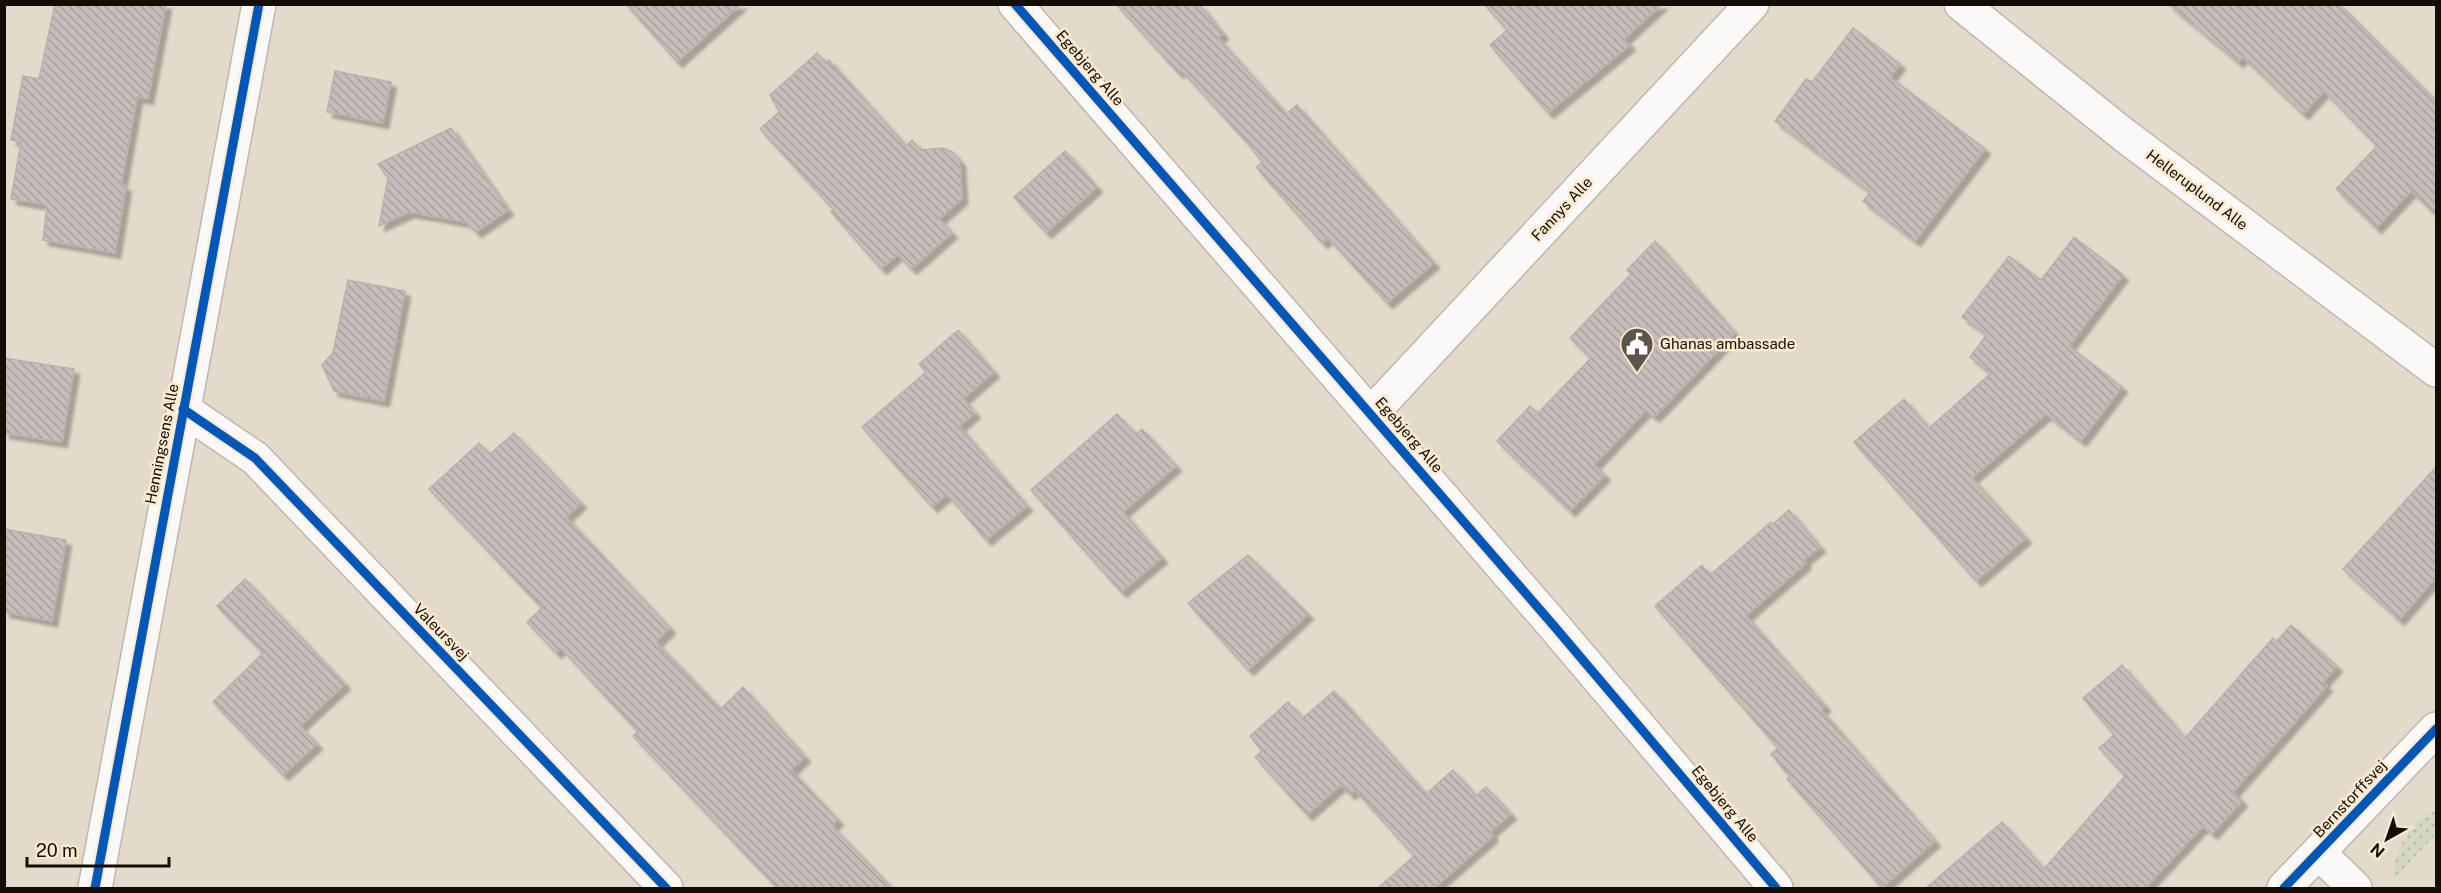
<svg xmlns="http://www.w3.org/2000/svg" width="2441" height="893" viewBox="0 0 2441 893" font-family="'Public Sans',sans-serif">
<style>
.grass{fill:url(#grass-dots)}
.building{fill:url(#building-back-hatch);stroke:#bab1ae;stroke-width:1.5;filter:url(#shadow)}
.lines{fill:none;stroke-linecap:round;stroke-linejoin:round}
.street-casing{stroke:#beb7ac;stroke-width:36}
.secondary-casing{stroke:#beb7ac;stroke-width:36}
.street{stroke:#fbf9f7;stroke-width:33}
.secondary{stroke:#fbf9f7;stroke-width:33}
.cycleway-casing{stroke:#faead0;stroke-width:13}
.cycleway{stroke:#0057b8;stroke-width:9}
.labels{text-anchor:middle;stroke-width:5;stroke-linejoin:round;paint-order:stroke}
.street-label{font-size:15px;fill:#130e05;stroke:#faead0}
.poi-label{font-size:15px;fill:#130e05;stroke:#faead0;text-anchor:start}
</style>
<defs>
<pattern id="grass-dots" width="8" height="8" patternUnits="userSpaceOnUse" patternTransform="scale(1.5)"><rect width="8" height="8" fill="#d4d7c4"/><path d="M2 2h.1M6 6h.1" fill="none" stroke="#b5b7a7" stroke-width="1.8" stroke-linecap="round"/></pattern>
<pattern id="building-back-hatch" width="6" height="6" patternUnits="userSpaceOnUse" patternTransform="scale(1.5)"><rect width="6" height="6" fill="#c7bcba"/><path d="M-1 5l2 2M0 0l6 6M5-1l2 2" fill="none" stroke="#aaa09e"/></pattern>
<filter id="shadow"><feDropShadow dx="5.5" dy="5.5" stdDeviation="1.5" flood-color="#0004"/></filter>
</defs>
<rect width="100%" height="100%" fill="#e3dacc"/>
<!-- grass -->
<path class="grass" d="M2436,811V834L2395,878L2393,876C2394,851 2411,820 2436,811Z"/>
<!-- building -->
<g class="building">
<polygon points="55,4 166,4 148,99 137,97 121,185 126,186 115,253 43,240 47,205 11,199 21,142 11,140 23,76 39,79"/>
<polygon points="626,4 741,4 677,62"/>
<polygon points="1116,4 1199,4 1223,34 1218,38 1286,114 1297,105 1434,263 1387,303 1328,238 1322,243 1256,167 1262,162 1250,146 1181,70 1178,73"/>
<polygon points="1484,4 1662,4 1624,39 1630,45 1548,113 1490,45 1507,30"/>
<polygon points="2168,4 2339,4 2436,101 2436,215 2411,191 2376,228 2336,189 2377,146 2324,91 2303,114 2243,57 2238,62"/>
<polygon points="1853,28 1900,64 1890,77 1985,149 1915,241 1863,201 1870,192 1775,121 1806,79 1812,82"/>
<polygon points="817,53 826,63 829,60 906,146 912,140 921,150 943,148 953,152 960,161 962,199 939,219 952,233 911,269 898,254 881,269 831,212 834,210 760,129 779,112 770,95"/>
<polygon points="335,71 391,82 383,123 327,112"/>
<polygon points="451,128 508,210 476,232 466,222 409,212 379,226 388,178 378,164"/>
<polygon points="1065,151 1097,187 1046,233 1014,197"/>
<polygon points="2074,237 2123,275 2069,346 2122,387 2081,441 2046,414 1972,478 2026,538 1976,581 1854,442 1904,399 1929,428 1991,373 1970,357 1987,334 1962,317 2009,256 2041,280"/>
<polygon points="1655,241 1735,333 1654,417 1646,410 1594,465 1605,475 1570,511 1497,441 1530,406 1538,413 1591,358 1570,338 1631,274 1627,270"/>
<polygon points="348,280 405,291 384,401 334,391 322,365 333,353"/>
<polygon points="958,330 994,372 963,399 975,413 959,426 1027,506 986,540 947,494 932,507 862,427 926,372 919,364"/>
<polygon points="4,358 74,369 62,442 4,433"/>
<polygon points="1117,414 1136,434 1142,429 1176,466 1123,512 1162,558 1121,592 1031,490"/>
<polygon points="514,433 581,503 566,517 670,628 656,642 721,709 743,687 805,757 791,770 838,820 832,826 892,888 777,888 633,736 638,732 561,648 556,653 527,622 542,608 429,489 479,443 490,454"/>
<polygon points="2436,467 2436,577 2399,620 2343,569"/>
<polygon points="1789,510 1820,547 1804,560 1806,563 1746,616 1825,706 1821,710 1935,841 1882,888 1787,779 1790,777 1771,754 1778,748 1655,606 1702,565 1710,575 1771,522 1773,524"/>
<polygon points="4,529 66,540 52,621 4,612"/>
<polygon points="1248,555 1308,614 1248,670 1188,603"/>
<polygon points="245,579 345,684 300,726 317,744 283,775 213,702 263,653 217,606"/>
<polygon points="2291,625 2337,666 2323,682 2327,686 2233,792 2242,801 2212,834 2203,826 2145,888 1926,888 2002,822 2044,869 2125,776 2099,748 2114,735 2083,698 2122,665 2185,738 2273,638 2277,641"/>
<polygon points="1334,691 1426,794 1453,770 1476,796 1486,787 1511,814 1490,832 1493,836 1434,888 1378,888 1414,856 1355,790 1350,794 1341,785 1307,815 1255,757 1262,751 1250,736 1288,702 1303,718"/>
</g>
<g class="lines">
<defs>
<g id="street">
<polyline points="1015,4 1554,626 1776,888"/>
<polyline points="1961,4 2124,135 2436,370"/>
<polyline points="183,409 255,458 666,888"/>
<polyline points="1371,414 1752,4"/>
<polyline points="2319,853 2355,888"/>
<polyline points="95,888 259,4"/>
</g>
<polyline id="secondary" points="2284,888 2436,729"/>
</defs>
<!-- street casing -->
<use href="#street" class="street-casing"/>
<!-- secondary casing -->
<use href="#secondary" class="secondary-casing"/>
<!-- street -->
<use href="#street" class="street"/>
<!-- secondary -->
<use href="#secondary" class="secondary"/>
<defs>
<g id="cycleway">
<polyline points="1015,4 1554,626 1776,888"/>
<polyline points="183,409 255,458 666,888"/>
<polyline points="95,888 259,4"/>
<polyline points="2284,888 2436,729"/>
</g>
</defs>
<!-- cycleway casing -->
<use href="#cycleway" class="cycleway-casing"/>
<!-- cycleway -->
<use href="#cycleway" class="cycleway"/>
</g>
<!-- icons -->
<defs>
<symbol id="civic-pin" viewBox="-11 -11 22 30"><path d="M0 17L-7.5 6A9.5 9.5 0 1 1 7.5 6Z" fill="#5c554b" stroke="#faead0"/><path d="M-.6-6.5H3V-4.5H.6V-3L4-1V1h2V6H-6V1h2V-1L-.6-3ZM-1.2 2.5V6h2.4V2.5Z" fill="#fff"/></symbol>
</defs>
<g fill-rule="evenodd">
<use href="#civic-pin" x="1618" y="325" width="38" height="52"/>
</g>
<g class="labels">
<!-- street labels -->
<g class="street-label">
<text transform="translate(1090 68) rotate(49)" y="5">Egebjerg Alle</text>
<text transform="translate(2197 190) rotate(37)" y="5">Helleruplund Alle</text>
<text transform="translate(1562 209) rotate(-47)" y="5">Fannys Alle</text>
<text transform="translate(1409 435) rotate(49)" y="5">Egebjerg Alle</text>
<text transform="translate(162 444) rotate(-79)" y="5">Henningsens Alle</text>
<text transform="translate(441 632) rotate(46)" y="5">Valeursvej</text>
<text transform="translate(2350 799) rotate(-47)" y="5">Bernstorffsvej</text>
<text transform="translate(1725 804) rotate(50)" y="5">Egebjerg Alle</text>
</g>
<!-- poi labels -->
<g class="poi-label">
<text x="1660" y="349">Ghanas ambassade</text>
</g>
</g>
<!-- border -->
<rect width="2441" height="893" fill="none" stroke="#130e05" stroke-width="12"/>
<!-- north arrow -->
<g transform="translate(2387 839) rotate(220)" stroke="#faead0" stroke-width="4.5" paint-order="stroke">
<path d="M0-4.5L10 22L0 15L-10 22Z" fill="#130e05"/>
<text y="-9" font-size="16" font-weight="bold" text-anchor="middle" fill="#130e05">N</text>
</g>
<!-- scale -->
<path d="M27 857v9h142v-9" fill="none" stroke="#130e05" stroke-width="3"/>
<text x="36" y="857" font-size="18" fill="#130e05" stroke="#faead0" stroke-width="4.5" paint-order="stroke">20 m</text>
</svg>
